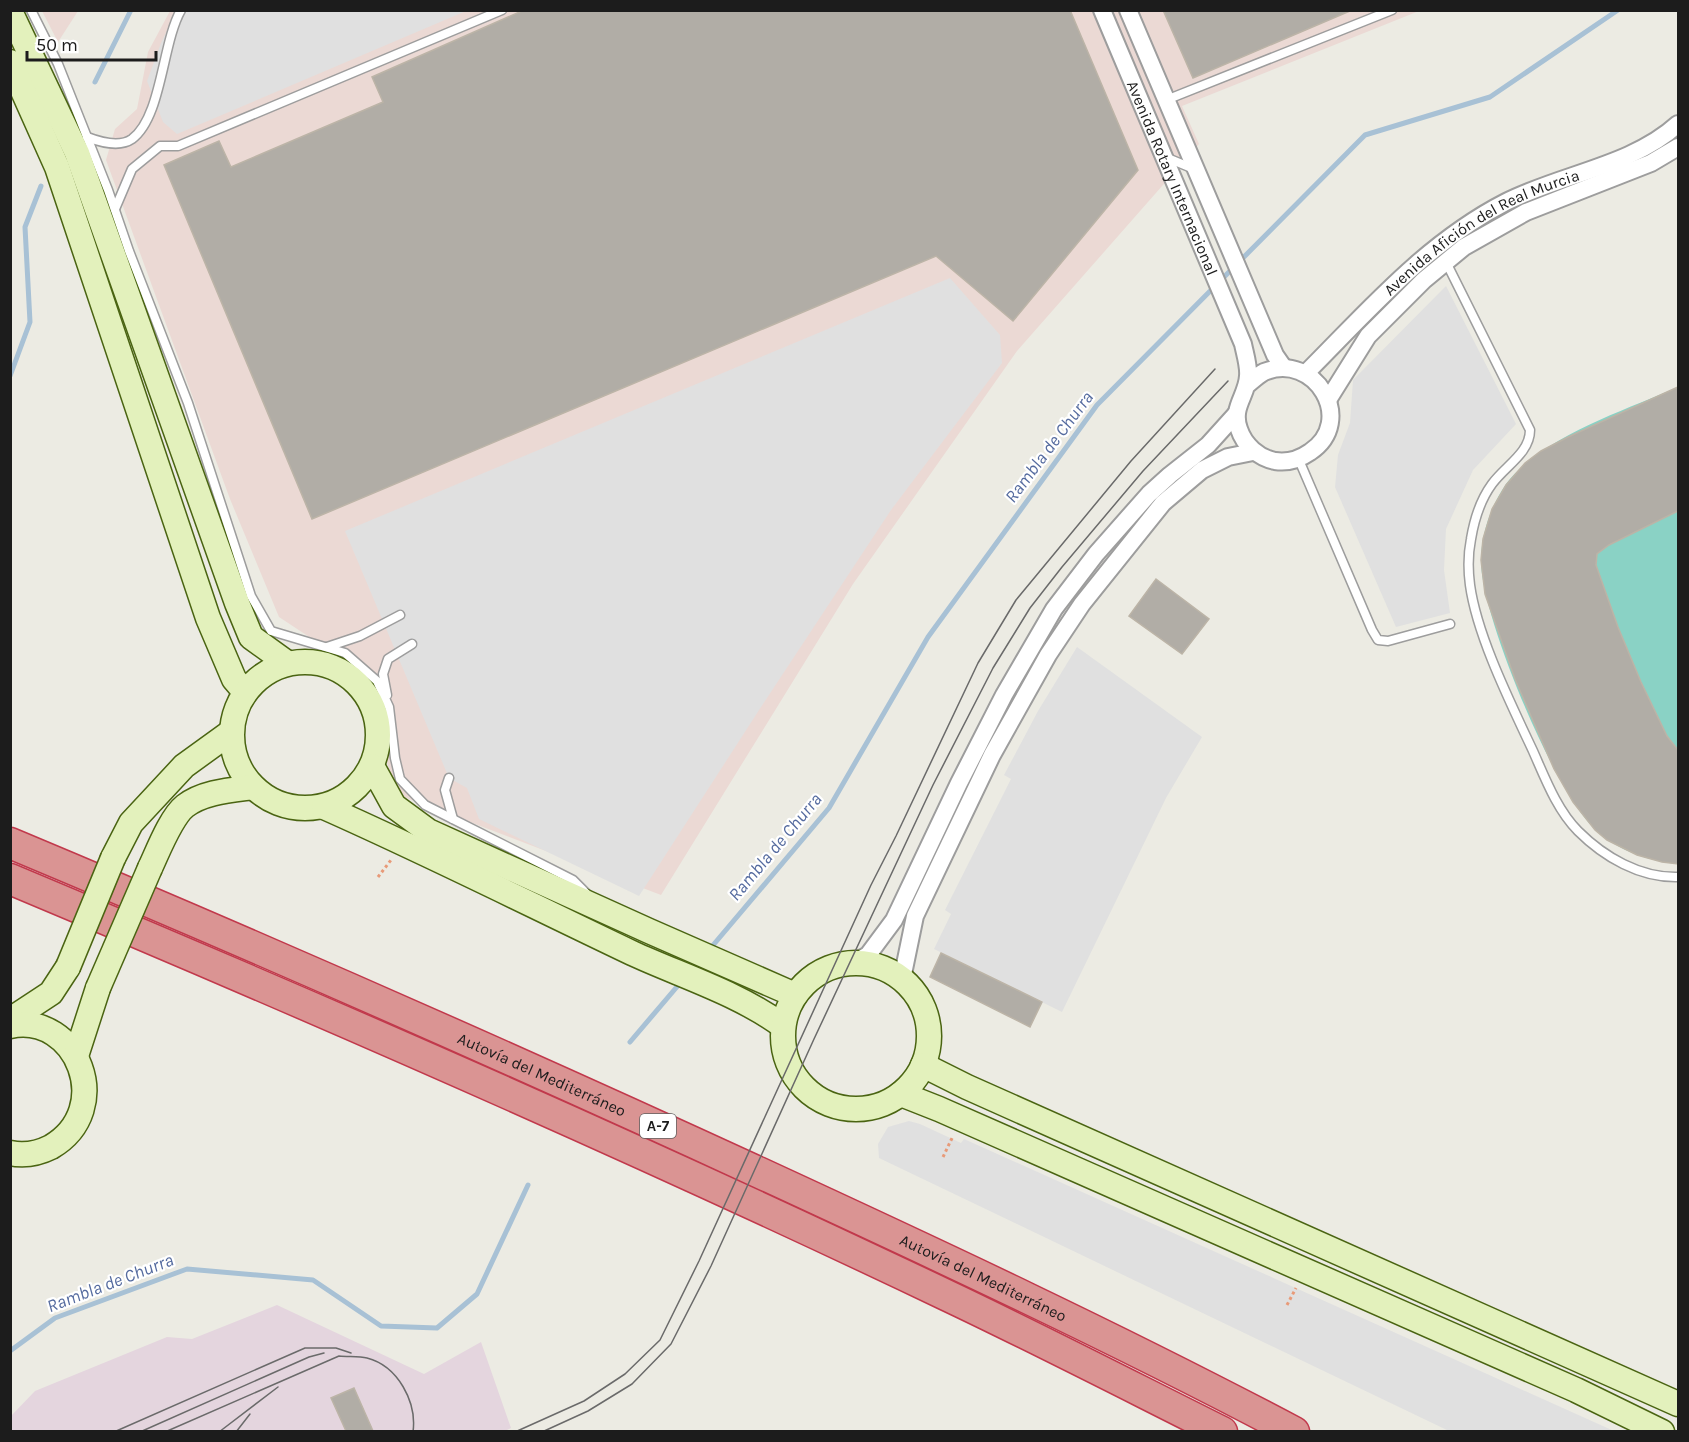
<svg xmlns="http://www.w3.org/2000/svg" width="1689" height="1442" viewBox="0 0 1689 1442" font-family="Karla,sans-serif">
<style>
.commercial{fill:#ebd9d4}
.industrial{fill:#e4d5de}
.pitch{fill:#8ad2c5}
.parking{fill:#e0e0e0}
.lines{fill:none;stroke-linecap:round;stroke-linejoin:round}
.stream{stroke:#a8c1d5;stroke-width:5}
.building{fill:#b1ada6;stroke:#bcb4a7;stroke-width:1.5}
.lane-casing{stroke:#9d9d9d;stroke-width:11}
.street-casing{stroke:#9d9d9d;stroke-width:20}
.secondary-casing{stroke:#4a6412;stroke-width:27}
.highway-casing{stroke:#c1394c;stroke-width:33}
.path{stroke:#e89a78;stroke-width:3;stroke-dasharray:3 3;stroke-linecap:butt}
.lane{stroke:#fff;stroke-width:8}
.street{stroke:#fff;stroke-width:16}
.secondary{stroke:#e3f1bc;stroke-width:24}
.highway{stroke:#da9493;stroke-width:30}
.tram{stroke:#6a6a6a;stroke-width:1.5}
.secondary-bridge-casing{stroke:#4a6412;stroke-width:27;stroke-linecap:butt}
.secondary-bridge{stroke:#e3f1bc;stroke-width:24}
.labels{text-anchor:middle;stroke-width:4.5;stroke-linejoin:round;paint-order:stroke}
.shield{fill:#fff;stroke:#606060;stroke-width:1.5}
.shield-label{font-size:15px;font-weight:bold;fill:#1c1c1c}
.street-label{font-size:16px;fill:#1c1c1c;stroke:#fff}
.water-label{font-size:18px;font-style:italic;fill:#556b9f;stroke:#fff}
</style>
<rect width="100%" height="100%" fill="#ecebe3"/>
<!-- commercial -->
<g class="commercial">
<polygon points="42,11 78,11 58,42"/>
<polygon points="170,11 1419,11 1182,106 1199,144 1017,351 853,584 661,895 399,795 389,769 368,698 326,648 279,617 230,499 106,160 115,129 137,109 148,52"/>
</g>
<!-- industrial -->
<polygon class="industrial" points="277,1305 424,1374 481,1342 511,1428 503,1432 11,1432 10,1417 35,1391 167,1337 192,1339"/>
<!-- pitch -->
<path class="pitch" d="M1678,387V864C1649,861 1618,851 1596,830C1555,794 1481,616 1481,561C1481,534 1491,506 1506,484C1541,437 1626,410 1678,387Z"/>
<!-- parking -->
<g class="parking">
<polygon points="176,11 466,11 177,134 163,122 147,81 161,43"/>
<polygon points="950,278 1000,335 1002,363 891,510 761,707 639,896 479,819 467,788 449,778 345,531"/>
<polygon points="1446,286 1516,424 1473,470 1446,529 1444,570 1450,613 1396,627 1335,487 1338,455 1350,423 1353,380"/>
<polygon points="1077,647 1202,737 1166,798 1062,1012 934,949 951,914 945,910 1011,779 1004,775 1038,711"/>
<polygon points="909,1121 920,1124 961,1143 964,1139 1614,1431 1449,1431 879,1158 878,1144 888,1127"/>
</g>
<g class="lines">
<!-- stream -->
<g class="stream">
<polyline points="95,82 131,10"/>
<polyline points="10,376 30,322 25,227 41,186"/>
<polyline points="709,950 829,808 928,637 1097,405 1365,135 1490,97 1618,10"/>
<polyline points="630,1042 681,982"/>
<polyline points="10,1351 55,1318 187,1269 313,1280 381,1326 437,1328 477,1294 528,1185"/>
</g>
</g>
<!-- building -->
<g class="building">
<polygon points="524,10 1070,10 1138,170 1013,321 936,256 312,519 164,165 219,141 231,167 383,102 372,77"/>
<polygon points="1163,10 1350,10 1350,11 1193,78"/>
<polygon points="1678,387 1678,511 1609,545 1597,554 1596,565 1618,627 1641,682 1667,736 1678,750 1678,864 1662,862 1637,855 1607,840 1595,830 1573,802 1554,769 1515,679 1485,594 1481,560 1483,539 1492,509 1506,485 1525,463 1541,451 1568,437"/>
<polygon points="1156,579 1209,619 1182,654 1129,616"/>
<polygon points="941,953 1042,1002 1030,1027 930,977"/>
<polygon points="354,1388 373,1431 346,1431 331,1398"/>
</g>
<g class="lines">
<defs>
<g id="lane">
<polyline points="31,10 58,64 108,190 129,251 188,403 251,596 271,631 345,653 377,681 389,707 395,758 400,779 425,805 573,880 588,895"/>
<polyline points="1166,100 1392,10"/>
<path d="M87,137C100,142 119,148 132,139C162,117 162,43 181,10"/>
<polyline points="1165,157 1194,169"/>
<polyline points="115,209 132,169 160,146 178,146 502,10"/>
<path d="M1446,262L1530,430C1530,453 1505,466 1492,484C1481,499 1474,521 1471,539C1468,554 1468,570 1470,585C1477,636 1511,704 1533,751C1545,778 1557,810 1578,831C1604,857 1640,878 1678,877"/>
<polyline points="1299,460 1372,630 1378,640 1388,641 1450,624"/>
<polyline points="327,647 360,636 400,615"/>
<polyline points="387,695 383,674 388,659 412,644"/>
<polyline points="449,778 445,790 453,819"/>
</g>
<g id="street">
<path id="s1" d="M1102,10L1243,344C1245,354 1249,366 1248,376C1247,396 1231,407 1239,429C1244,445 1259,458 1275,461C1288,463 1300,459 1310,452C1357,421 1315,351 1264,372C1258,375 1251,382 1246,386"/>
<polyline points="1128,10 1275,355 1284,368"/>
<path id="s2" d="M1306,373C1368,311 1426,243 1506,202C1561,174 1632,166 1678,124"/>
<polyline points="1328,400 1368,336 1424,280 1464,247 1526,212 1651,163 1678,147"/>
<polyline points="855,962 868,955 894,920 959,783 1004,695 1054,609 1096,554 1149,494 1170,475 1208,445 1236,414"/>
<polyline points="902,979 915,916 992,755 1048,655 1082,604 1163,503 1202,470 1228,457 1253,452"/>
</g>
<g id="secondary">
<polyline points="10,11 77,153 237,603 251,637 287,663"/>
<polyline points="10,62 57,167 208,618 234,679 245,692"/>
<circle cx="305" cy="735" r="73"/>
<polyline points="372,766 394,806 428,831 649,931 795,995"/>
<path d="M324,807C428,853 529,904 632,953C682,976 738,993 783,1026"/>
<polyline points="113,858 131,823 184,766 231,732"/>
<path d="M150,868C158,851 171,817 185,806C203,792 231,790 253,787"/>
<circle cx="856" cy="1036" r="73"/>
<polyline points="10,1020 51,993 68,967"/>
<path d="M10,1026C77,1012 116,1109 51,1147C39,1153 24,1156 10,1153"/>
<polyline points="76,1056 98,988"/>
<polyline points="923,1065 967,1087 1678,1404"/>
<polyline points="901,1094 939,1109 1576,1390 1662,1432"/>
</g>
<g id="highway">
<path id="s3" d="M10,843C261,948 510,1058 758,1172C938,1255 1118,1339 1294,1432"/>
<path d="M10,879C325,1011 638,1148 946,1295C1039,1339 1130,1386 1222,1432"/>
</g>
</defs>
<!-- lane casing -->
<use href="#lane" class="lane-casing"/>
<!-- street casing -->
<use href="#street" class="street-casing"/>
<!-- secondary casing -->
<use href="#secondary" class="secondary-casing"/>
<!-- highway casing -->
<use href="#highway" class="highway-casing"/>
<!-- path -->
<g class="path">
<polyline points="378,877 391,860"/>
<polyline points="943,1157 953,1136"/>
<polyline points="1287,1305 1296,1288"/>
</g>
<!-- lane -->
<use href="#lane" class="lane"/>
<!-- street -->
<use href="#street" class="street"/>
<!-- secondary -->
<use href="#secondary" class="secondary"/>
<!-- highway -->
<use href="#highway" class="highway"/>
<!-- tram -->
<g class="tram">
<polyline points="114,1432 305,1348 336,1348 351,1353"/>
<polyline points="140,1432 309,1357 324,1353"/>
<path d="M165,1432L339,1356C348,1357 359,1356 367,1358C398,1366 417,1402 413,1432"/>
<polyline points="219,1432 278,1387"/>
<polyline points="236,1432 250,1414"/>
<polyline points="515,1432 584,1401 625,1374 660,1340 699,1261 871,885 896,836 978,663 1016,600 1131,461 1215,369"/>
<polyline points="542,1432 588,1411 632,1384 671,1344 711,1266 814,1039 933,785 993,668 1030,608 1062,567 1143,471 1228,381"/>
</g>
<defs>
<g id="secondary-bridge">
<polyline points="68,967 113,858"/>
<polyline points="98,988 150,868"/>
</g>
</defs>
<!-- secondary-bridge casing -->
<use href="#secondary-bridge" class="secondary-bridge-casing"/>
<!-- secondary-bridge -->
<use href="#secondary-bridge" class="secondary-bridge"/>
</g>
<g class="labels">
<!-- shield labels -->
<rect class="shield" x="640" y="1114" width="36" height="24" rx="4.5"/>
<g class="shield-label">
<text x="658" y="1131">A-7</text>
</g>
<!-- street labels -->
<g class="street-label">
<text dy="6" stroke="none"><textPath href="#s1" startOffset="182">Avenida Rotary Internacional</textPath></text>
<text dy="6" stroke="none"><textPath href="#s2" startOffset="228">Avenida Afición del Real Murcia</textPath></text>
<text dy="6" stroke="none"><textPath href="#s3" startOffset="580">Autovía del Mediterráneo</textPath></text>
<text dy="6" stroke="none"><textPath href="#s3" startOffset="1066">Autovía del Mediterráneo</textPath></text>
</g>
<!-- water labels -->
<g class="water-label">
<text transform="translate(1049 447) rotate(-53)" y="6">Rambla de Churra</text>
<text transform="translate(775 847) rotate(-50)" y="6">Rambla de Churra</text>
<text transform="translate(110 1283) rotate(-21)" y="6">Rambla de Churra</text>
</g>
</g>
<!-- border -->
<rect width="1689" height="1442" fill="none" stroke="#1c1c1c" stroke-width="24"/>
<!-- scale -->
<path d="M27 51v9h129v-9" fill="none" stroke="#1c1c1c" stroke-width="3"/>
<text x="36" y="51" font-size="18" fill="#1c1c1c" stroke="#ffffff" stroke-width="4.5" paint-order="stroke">50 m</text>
</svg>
